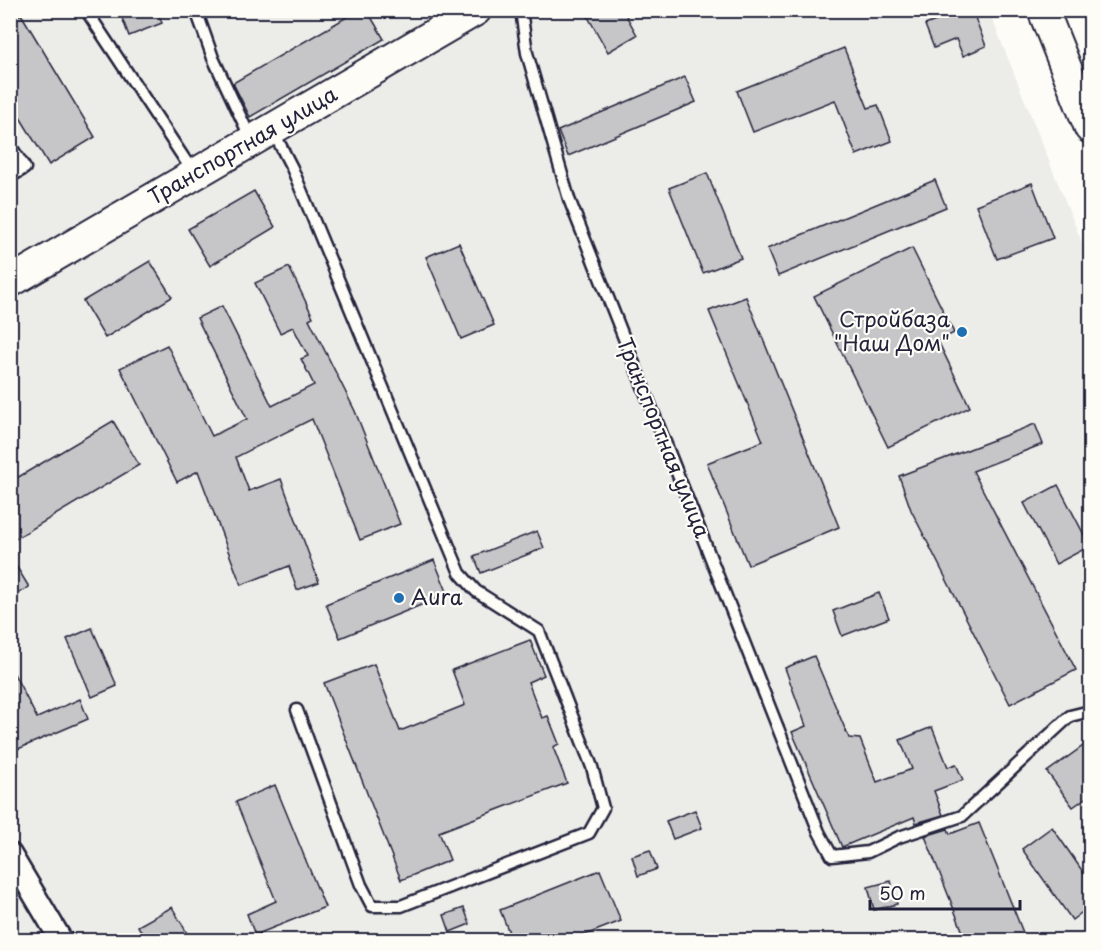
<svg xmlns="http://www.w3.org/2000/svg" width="1101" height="951" viewBox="0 0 1101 951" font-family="'Playpen Sans',sans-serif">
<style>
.built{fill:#ecece9}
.building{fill:#c6c6c8;stroke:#22223b;stroke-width:1.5}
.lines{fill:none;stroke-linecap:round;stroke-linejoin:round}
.lane-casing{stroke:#22223b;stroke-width:15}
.street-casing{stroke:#22223b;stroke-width:26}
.secondary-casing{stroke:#22223b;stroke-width:34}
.lane{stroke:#fdfcf7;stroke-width:10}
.street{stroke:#fdfcf7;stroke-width:21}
.secondary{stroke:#fdfcf7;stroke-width:30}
.poi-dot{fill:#1f6fb2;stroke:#fdfcf7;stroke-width:2}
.labels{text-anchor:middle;stroke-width:4.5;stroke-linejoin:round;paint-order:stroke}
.street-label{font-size:21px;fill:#22223b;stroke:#fdfcf7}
.poi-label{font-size:21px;fill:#22223b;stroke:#fdfcf7;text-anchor:end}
</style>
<rect width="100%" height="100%" fill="#fdfcf7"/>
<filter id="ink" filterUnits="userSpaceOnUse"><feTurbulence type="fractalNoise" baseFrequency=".0167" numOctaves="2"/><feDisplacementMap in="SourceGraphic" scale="12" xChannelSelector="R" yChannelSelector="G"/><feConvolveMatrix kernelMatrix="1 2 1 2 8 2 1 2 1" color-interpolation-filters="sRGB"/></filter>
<g filter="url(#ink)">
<!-- built -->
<polygon class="built" points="10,11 989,11 1090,263 1090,940 11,940"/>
<!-- building -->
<g class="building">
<polygon points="119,10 157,10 162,23 129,36"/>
<polygon points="359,10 367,10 384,39 250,117 233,83"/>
<polygon points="584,10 623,10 637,35 608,52"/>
<polygon points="966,10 972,10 986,46 963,56 956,39 934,48 925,25"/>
<polygon points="21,14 95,137 49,165 10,101 10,20"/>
<polygon points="844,48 868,108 878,105 892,141 856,155 835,100 753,132 737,91"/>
<polygon points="685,77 696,102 568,156 558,131"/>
<polygon points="707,173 741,258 703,273 669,188"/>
<polygon points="935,180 946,207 778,276 767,249"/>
<polygon points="1032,183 1053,238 997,259 976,205"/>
<polygon points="254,191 275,227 210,266 188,229"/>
<polygon points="459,243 494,325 461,339 426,257"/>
<polygon points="912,248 954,333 938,341 970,407 888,447 814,296"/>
<polygon points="150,261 172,297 105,338 83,301"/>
<polygon points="289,267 313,317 309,319 355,411 400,524 360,540 312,419 236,457 249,491 281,479 319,582 297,590 289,566 241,585 198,471 177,482 120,368 167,345 212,436 247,419 197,318 222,306 272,406 314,385 301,359 308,356 293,327 280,333 255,283"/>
<polygon points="746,297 839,527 748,565 707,463 763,441 709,311"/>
<polygon points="113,421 139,465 10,542 10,482"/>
<polygon points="1035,424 1043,444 973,471 1076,670 1010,704 911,510 899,476"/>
<polygon points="1058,485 1090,546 1056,564 1024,503"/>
<polygon points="537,531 544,548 481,573 474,556"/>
<polygon points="10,556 29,587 10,598"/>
<polygon points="434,560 448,594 340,638 326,604"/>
<polygon points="879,593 889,618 842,636 833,611"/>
<polygon points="92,628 117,686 92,697 67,639"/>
<polygon points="530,640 544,675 528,682 542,718 548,716 559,744 553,747 567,783 439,832 450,860 401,880 324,683 374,664 400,731 465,705 452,670"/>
<polygon points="814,656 849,738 860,739 877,782 912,769 900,740 932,727 948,767 956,764 963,780 934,791 943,815 916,823 914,817 842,847 792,732 806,726 785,668"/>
<polygon points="10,666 37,718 80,699 88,719 18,749 10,734"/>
<polygon points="1090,741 1090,795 1073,807 1047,772"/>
<polygon points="275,785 325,907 255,935 247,914 276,901 236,802"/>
<polygon points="695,810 702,828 673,839 666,821"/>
<polygon points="979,823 1000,875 1026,940 966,940 925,836 948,829 950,834"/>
<polygon points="1052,827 1090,882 1090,906 1072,920 1022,849"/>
<polygon points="650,850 657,869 638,876 632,856"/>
<polygon points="600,870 621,921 572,940 512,940 500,910"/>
<polygon points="891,881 897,904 874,910 868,887"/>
<polygon points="172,907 191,940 146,940 138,926"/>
<polygon points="464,908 470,924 450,932 444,915"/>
</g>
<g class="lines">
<defs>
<g id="lane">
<polyline points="86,10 193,172"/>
<polyline points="196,10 213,58 251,139"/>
<polyline points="521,10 527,53 569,199 819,832 832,856 868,852 899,837 962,816 1070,716 1090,711"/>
<polyline points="272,129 292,168 460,573 476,591 539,631 592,767 603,808 589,833 401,906 372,906 361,885 297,710"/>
<polyline points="10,145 25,168 10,177"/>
</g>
<polyline id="street" points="10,854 61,940"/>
<g id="secondary">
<polyline points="1043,10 1090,128"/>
<polyline points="10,282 476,10"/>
</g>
</defs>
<!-- lane casing -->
<use href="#lane" class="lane-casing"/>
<!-- street casing -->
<use href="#street" class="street-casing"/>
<!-- secondary casing -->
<use href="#secondary" class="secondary-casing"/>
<!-- lane -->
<use href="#lane" class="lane"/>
<!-- street -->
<use href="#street" class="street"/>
<!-- secondary -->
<use href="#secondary" class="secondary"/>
</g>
</g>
<!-- markers -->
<g class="poi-dot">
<circle cx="962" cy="332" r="6"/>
<circle cx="399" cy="598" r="6"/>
</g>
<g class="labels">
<!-- street labels -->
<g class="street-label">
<text transform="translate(243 146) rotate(-30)" y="7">Транспортная улица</text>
<text transform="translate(663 438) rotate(68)" y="7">Транспортная улица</text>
</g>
<!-- poi labels -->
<g class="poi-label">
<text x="950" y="327">Стройбаза<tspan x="950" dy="24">"Наш Дом"</tspan></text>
<text x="411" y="605" text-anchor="start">Aura</text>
</g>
</g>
<!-- margin -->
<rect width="1101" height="951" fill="none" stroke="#fdfcf7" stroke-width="36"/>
<rect x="18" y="18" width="1065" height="915" fill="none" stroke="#22223b" stroke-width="2" filter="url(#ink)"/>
<!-- scale -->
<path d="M870 900v9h150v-9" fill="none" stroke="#22223b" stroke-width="3"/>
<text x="879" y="900" font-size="18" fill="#22223b" stroke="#fdfcf7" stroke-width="4.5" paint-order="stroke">50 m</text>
</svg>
